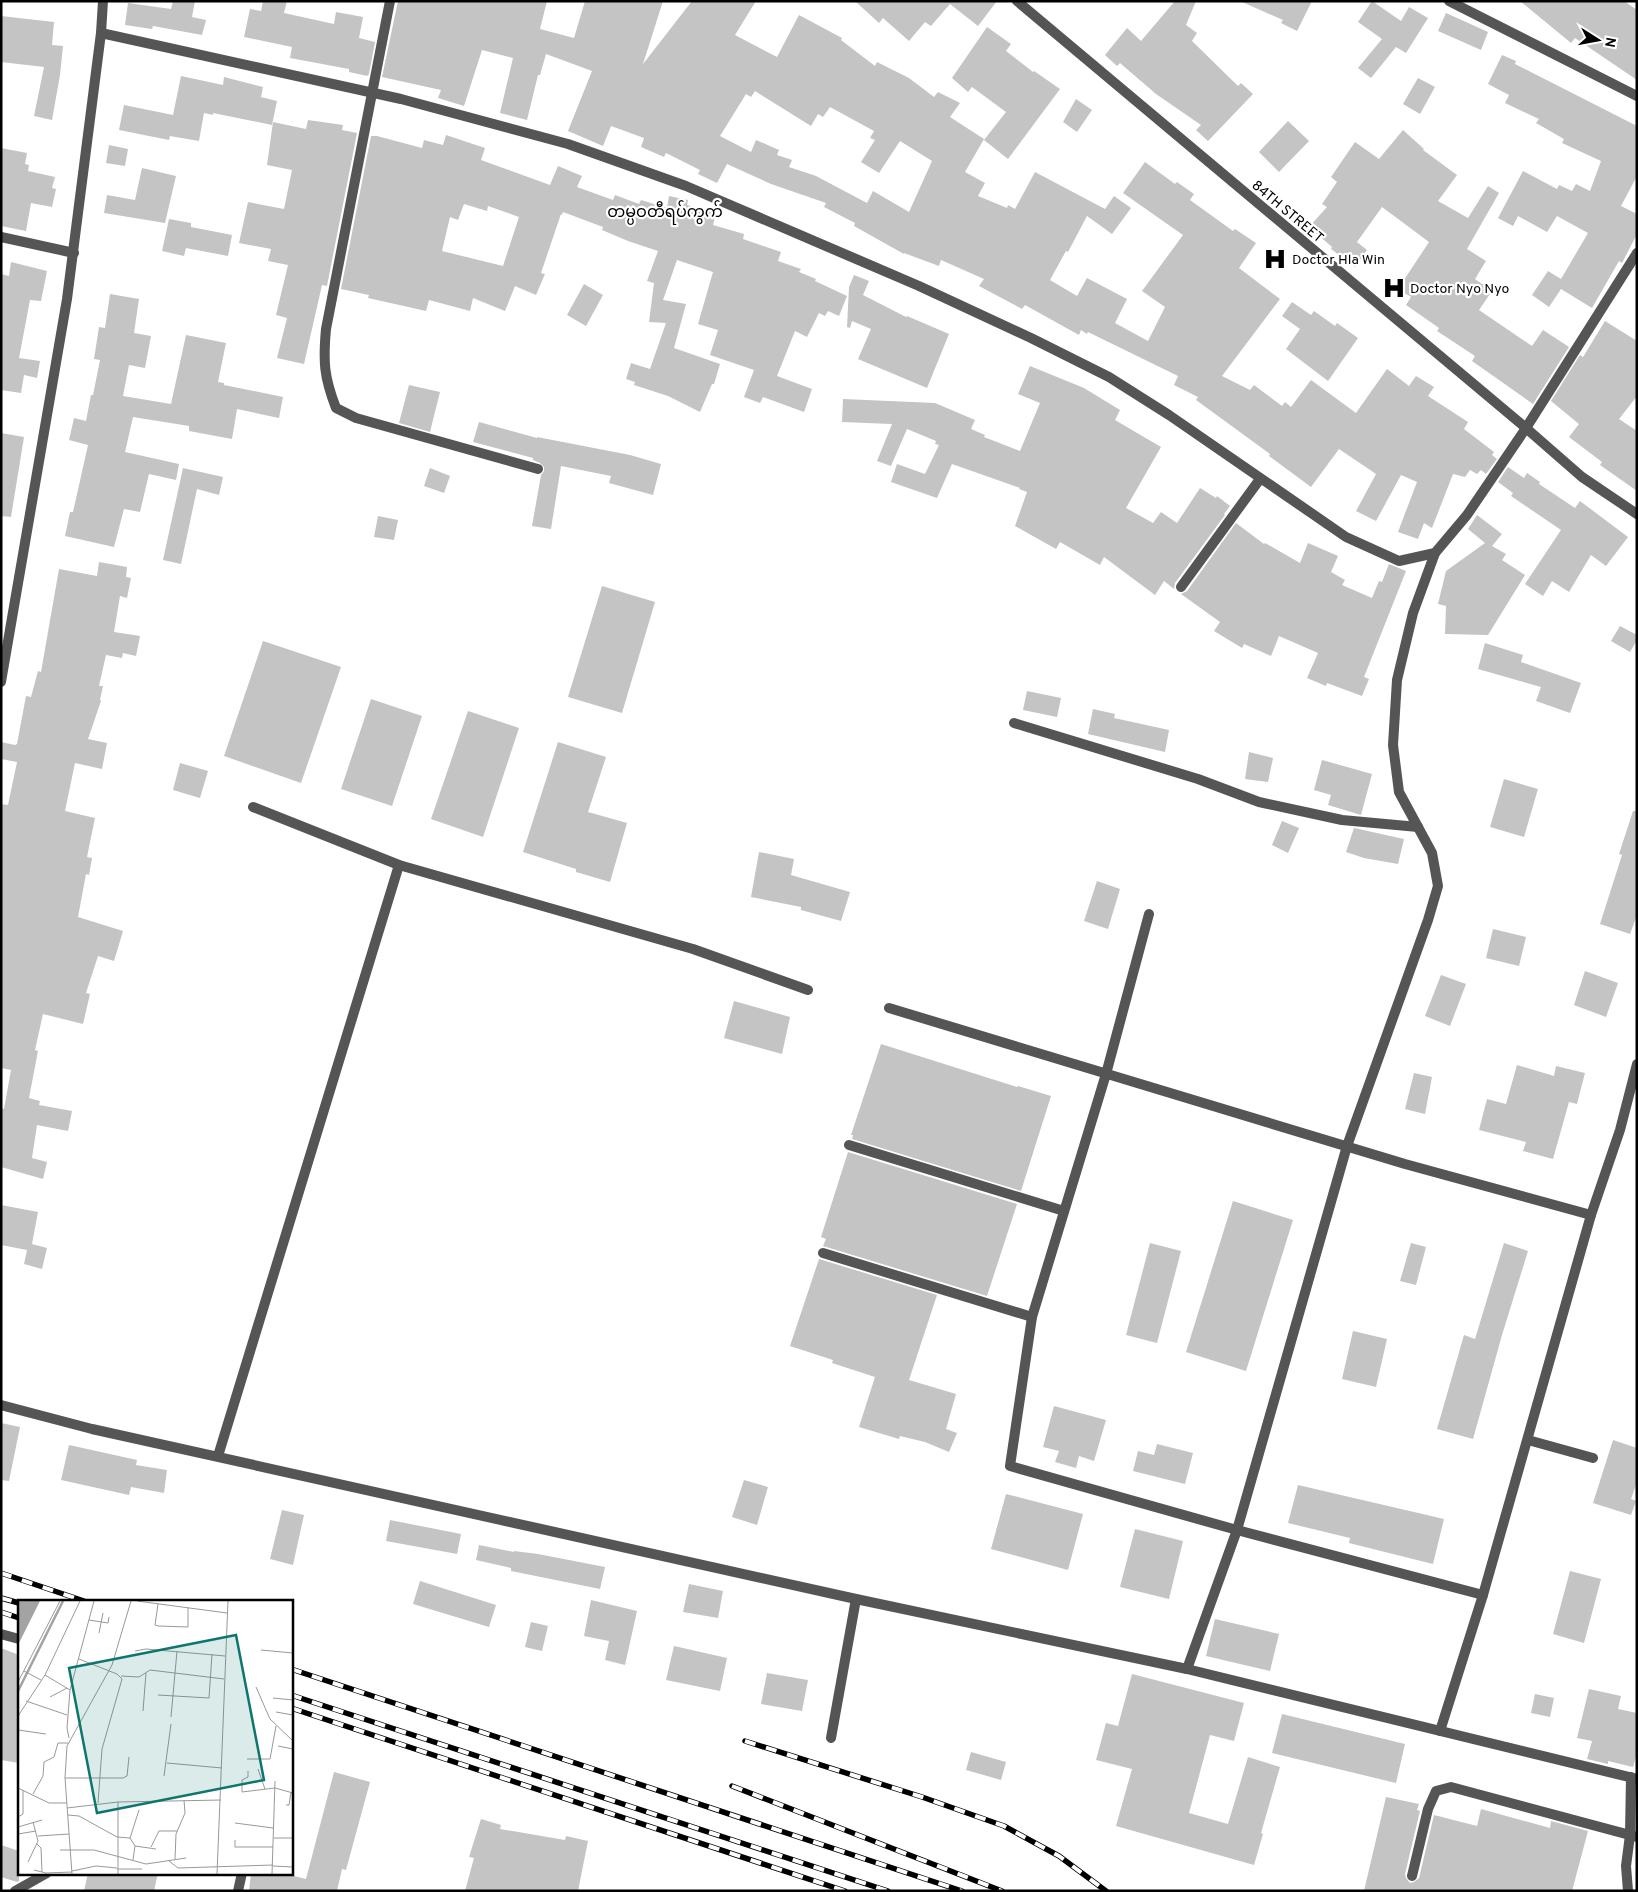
<svg xmlns="http://www.w3.org/2000/svg" width="1638" height="1892" viewBox="0 0 1638 1892" font-family="Overpass,'Noto Sans Myanmar',sans-serif">
<style>
.building{fill:#c4c4c4;fill-rule:evenodd}
.lines{fill:none;stroke-linecap:round;stroke-linejoin:round}
.service{stroke:#555;stroke-width:10}
.minor{stroke:#555;stroke-width:10}
.rail-casing{stroke:#000;stroke-width:5.5}
.rail{stroke:#fff;stroke-width:4;stroke-dasharray:11;stroke-linecap:butt}
.labels{text-anchor:middle;stroke-width:4.5;stroke-linejoin:round;paint-order:stroke}
.street-label{font-size:14px;fill:#000;stroke:#fff}
.poi-label{font-size:14px;fill:#000;stroke:#fff;text-anchor:start}
.quarter-label{font-size:16px;fill:#000;stroke:#fff}
.inset-river{fill:none;stroke:#a3a3a3;stroke-width:2.5}
.inset-road{fill:none;stroke:#999;stroke-width:1}
.view{fill:#0f766e;fill-opacity:0.15;stroke:#0f766e;stroke-width:2.5}
.inset-edge{fill:none;stroke:#000;stroke-width:2.5}
</style>
<rect width="100%" height="100%" fill="#fff"/>
<!-- building -->
<g class="building">
<polygon points="173,1 195,1 192,17 206,20 202,35 153,26 152,29 125,25 128,3 171,9"/>
<polygon points="263,1 287,1 284,13 334,24 336,12 363,17 359,38 375,42 369,74 367,76 349,72 349,69 290,58 292,47 244,37 250,9 261,11"/>
<path d="M398,1H547L540,29L574,38L585,1H663L643,64L692,1H756L735,35L777,57L799,15L842,38L841,40L875,66L877,62L909,78L934,97L938,92L960,103L950,117L984,139L965,172L985,183L978,196L1007,208L1008,205L1015,209L1035,172L1105,209L1114,196L1131,208L1112,234L1087,216L1068,252L1066,251L1050,280L1077,296L1087,278L1127,299L1115,323L1148,341L1165,307L1142,291L1183,235L1123,193L1145,162L1175,184L1177,182L1194,194L1190,200L1233,231L1235,229L1256,243L1239,268L1280,299L1222,376L1250,390L1254,385L1282,406L1285,402L1291,407L1311,380L1356,413L1387,369L1409,386L1416,376L1434,387L1428,396L1468,422L1464,429L1494,452L1492,455L1497,459L1486,474L1481,470L1477,474L1470,470L1465,477L1453,474L1432,528L1424,523L1418,539L1398,532L1417,482L1401,475L1376,521L1356,511L1376,474L1339,449L1311,487L1269,456L1270,454L1196,400L1198,397L1174,385L1178,376L1088,332L1087,334L1081,330L1079,335L1025,305L1022,309L979,286L984,279L941,260L939,266L904,253V254L854,226L855,223L824,207L826,203L771,184L727,164L717,183L698,174L700,170L666,153L664,157L641,147L644,138L611,126L603,146L568,131L592,71L546,54L540,75H538L527,120L500,113L513,58L482,50L464,106L438,98L441,90L382,77ZM755,91L811,126L818,114L823,117L830,107L874,131L870,138L875,140L861,162L879,173L900,141L932,161L909,212L873,191L867,203L816,176L789,167L792,160L777,155L779,150L756,140L751,152L720,136L746,94L751,97Z"/>
<polygon points="855,1 997,1 978,26 950,4 931,26 925,22 909,41 883,18 879,23"/>
<polygon points="1175,1 1196,1 1186,25 1197,33 1192,41 1238,86 1241,83 1253,94 1208,141 1196,130 1201,125 1156,94 1120,63 1117,66 1105,55 1127,28 1141,41"/>
<polygon points="1240,1 1312,1 1297,31 1281,23 1283,20"/>
<polygon points="1372,1 1401,21 1409,7 1428,18 1406,53 1396,47 1371,78 1358,68 1382,39 1358,22"/>
<polygon points="1520,1 1624,1 1637,10 1637,80 1575,38 1571,43"/>
<polygon points="1446,13 1488,32 1481,50 1438,31"/>
<polygon points="1,16 54,22 52,45 63,46 60,75 52,120 34,116 44,67 1,62"/>
<polygon points="987,27 1011,44 1006,51 1033,72 1034,71 1060,89 1008,159 984,140 1006,112 972,87 968,92 952,78"/>
<polygon points="1502,55 1516,61 1515,64 1637,126 1637,176 1621,206 1637,214 1637,234 1622,263 1619,261 1592,308 1561,289 1549,307 1532,295 1548,271 1561,279 1588,233 1557,216 1547,232 1518,216 1513,226 1498,218 1523,171 1557,189 1559,185 1572,191 1576,184 1590,191 1601,161 1562,143 1564,139 1536,123 1539,119 1505,103 1509,95 1488,84"/>
<polygon points="181,76 223,85 224,77 263,87 261,97 277,101 272,125 213,113 213,115 204,113 199,141 170,136 169,140 119,130 124,105 173,115"/>
<polygon points="1418,78 1435,87 1420,114 1403,104"/>
<polygon points="1076,99 1092,110 1077,132 1063,122"/>
<polygon points="308,120 343,125 342,130 357,133 327,286 322,285 304,364 277,358 287,318 276,315 288,265 268,261 271,249 239,243 248,202 284,209 292,170 267,165 273,122 306,129"/>
<polygon points="1288,121 1309,141 1279,172 1259,152"/>
<polygon points="1403,130 1424,149 1423,150 1457,175 1438,201 1468,218 1488,186 1499,193 1467,249 1486,261 1475,279 1492,291 1479,310 1532,346 1543,330 1569,347 1533,404 1472,361 1475,356 1437,331 1439,328 1406,305 1411,297 1398,289 1429,242 1382,207 1357,242 1367,250 1355,267 1331,249 1332,247 1309,227 1327,207 1322,204 1337,182 1331,177 1355,142 1379,159"/>
<path d="M446,135L485,148L481,160L550,185L558,166L582,176L577,187L613,200L615,195L639,204L641,200L667,208L669,196L688,200L687,205L716,213L713,225L744,234L743,239L781,252L778,261L801,269L799,272L816,279L815,281L847,296L839,316L828,311L825,316L819,313L807,337L795,331L777,376L812,389L804,412L763,397L760,403L744,397L754,370L710,355L718,330L698,324L713,272L677,260L663,300L686,304L674,348L720,364L714,384H712L700,412L668,396L634,385L635,382L626,379L631,363L650,369L666,323L649,322L654,283L647,281L658,251L628,241L602,230L603,227L563,212L562,215L561,214L541,273L545,274L536,295L515,286L505,311L473,298L470,311L429,300L426,311L368,298L369,295L341,289L371,136H377L422,148L424,140L443,145ZM464,204L487,211L488,206L519,217L503,266L442,251L450,217L458,220Z"/>
<polygon points="109,145 128,149 125,166 106,163"/>
<polygon points="1,148 27,153 25,164 29,165 28,171 55,177 52,188 56,189 52,207 31,203 26,231 1,226"/>
<polygon points="142,168 176,176 165,223 104,213 107,195 135,200"/>
<polygon points="169,219 191,223 191,227 232,235 228,256 186,248 184,256 162,251"/>
<polygon points="11,262 47,271 41,301 30,300 19,358 40,361 37,378 24,375 21,393 1,390 1,274 9,276"/>
<polygon points="854,275 869,281 863,295 906,317 907,316 949,334 927,388 858,359 871,329 852,321 850,328 847,327 849,287"/>
<polygon points="584,284 603,295 586,326 567,315"/>
<polygon points="110,294 139,299 134,333 151,336 145,368 129,365 123,396 171,404 186,335 226,343 218,382 224,383 224,385 283,397 279,418 237,409 232,439 189,431 189,426 133,417 125,452 179,464 176,480 149,474 140,512 124,509 114,547 65,536 70,512 73,512 88,445 69,440 74,418 86,421 91,395 93,395 100,360 94,359 99,327 105,328"/>
<polygon points="1292,302 1311,315 1314,311 1335,326 1337,323 1358,338 1328,381 1286,349 1300,329 1282,316"/>
<polygon points="1605,321 1637,341 1637,396 1619,419 1637,431 1637,491 1600,465 1602,462 1569,437 1579,424 1551,401 1580,355 1583,357"/>
<polygon points="1030,366 1084,388 1120,410 1115,420 1161,447 1126,508 1153,523 1161,512 1177,523 1200,488 1216,498 1217,496 1230,506 1224,514 1225,515 1175,583 1174,589 1164,581 1155,595 1104,557 1100,565 1060,542 1056,549 1015,526 1027,492 1019,489 1020,488 952,464 937,498 891,482 897,464 925,474 939,445 935,444 936,441 907,429 891,466 877,461 892,424 842,422 843,399 935,403 975,420 971,429 985,435 984,437 1020,451 1040,403 1018,394"/>
<polygon points="409,385 440,392 430,432 399,423"/>
<polygon points="479,422 537,438 537,437 630,455 661,464 653,495 609,483 611,476 561,466 551,529 532,526 541,475 544,471 544,467 540,463 533,460 533,458 473,442"/>
<polygon points="1,433 24,437 11,517 1,516"/>
<polygon points="1508,467 1524,478 1527,473 1540,482 1539,484 1575,508 1580,501 1628,537 1606,566 1591,555 1569,592 1552,581 1543,596 1525,584 1561,530 1511,496 1513,493 1498,482"/>
<polygon points="183,468 223,477 219,495 197,489 181,564 163,560"/>
<polygon points="430,468 450,476 444,493 424,486"/>
<polygon points="1477,515 1502,534 1492,546 1506,554 1502,560 1525,575 1488,635 1445,634 1446,606 1438,604 1446,571 1485,543 1468,529"/>
<polygon points="378,516 398,520 394,540 374,537"/>
<polygon points="1236,523 1264,544 1265,543 1300,563 1308,543 1338,556 1331,572 1345,580 1342,585 1372,598 1379,581 1382,582 1389,564 1406,571 1364,677 1369,679 1362,696 1327,683 1326,686 1307,678 1318,653 1279,636 1271,656 1244,644 1242,648 1214,631 1220,622 1181,594 1187,591"/>
<polygon points="99,562 127,567 126,577 131,578 127,598 120,596 114,632 140,636 136,656 123,653 122,658 106,655 99,686 103,686 100,700 101,701 88,739 107,743 102,769 75,763 65,811 95,818 87,857 92,858 89,875 86,874 78,917 123,931 114,961 98,956 86,993 90,994 83,1024 43,1014 35,1050 38,1051 29,1098 40,1101 39,1105 72,1111 68,1131 37,1125 32,1158 47,1162 43,1179 1,1167 1,1108 4,1109 11,1070 1,1068 1,804 8,805 17,762 1,759 1,742 15,745 17,744 26,696 31,697 38,671 41,672 59,569 97,576"/>
<polygon points="602,586 655,602 622,713 568,697"/>
<polygon points="1620,626 1637,635 1637,640 1630,652 1611,641"/>
<polygon points="263,641 341,667 301,783 224,756"/>
<polygon points="1485,643 1523,655 1521,662 1581,683 1570,713 1536,701 1541,687 1478,669"/>
<polygon points="1027,691 1061,698 1057,717 1023,710"/>
<polygon points="371,699 422,716 392,806 341,789"/>
<polygon points="1093,709 1115,714 1114,718 1169,730 1165,752 1088,734"/>
<polygon points="468,711 519,728 483,837 431,819"/>
<polygon points="558,742 606,757 588,812 627,823 610,882 576,872 576,869 523,852"/>
<polygon points="1249,752 1273,758 1268,782 1245,779"/>
<polygon points="1322,760 1372,774 1361,815 1328,805 1331,795 1314,790"/>
<polygon points="180,763 208,771 200,798 173,790"/>
<polygon points="1504,779 1538,789 1524,837 1490,827"/>
<polygon points="1633,811 1637,811 1637,915 1630,934 1600,924 1622,855 1619,854"/>
<polygon points="1282,821 1299,828 1288,853 1272,845"/>
<polygon points="1354,828 1404,839 1398,864 1364,858 1346,852"/>
<polygon points="759,852 794,859 791,875 850,892 841,921 801,910 801,907 751,897"/>
<polygon points="1097,881 1120,889 1108,929 1084,921"/>
<polygon points="1493,929 1526,937 1519,966 1486,958"/>
<polygon points="1585,971 1618,983 1606,1017 1574,1005"/>
<polygon points="1441,975 1466,984 1450,1026 1425,1016"/>
<polygon points="734,1001 790,1017 782,1054 724,1038"/>
<polygon points="881,1044 1017,1087 1018,1086 1051,1096 1021,1191 852,1139 853,1135 851,1135"/>
<polygon points="1517,1065 1554,1076 1556,1066 1585,1073 1577,1104 1569,1102 1553,1159 1523,1151 1526,1142 1479,1130 1487,1099 1506,1104"/>
<polygon points="1414,1073 1432,1077 1425,1114 1405,1109"/>
<polygon points="848,1152 1017,1204 987,1296 823,1246 826,1239 821,1237"/>
<polygon points="1233,1201 1293,1220 1246,1371 1186,1352"/>
<polygon points="1,1205 38,1212 32,1244 47,1248 42,1269 24,1264 27,1250 1,1245"/>
<polygon points="1150,1243 1181,1251 1157,1343 1126,1335"/>
<polygon points="1411,1243 1426,1247 1416,1285 1400,1281"/>
<polygon points="1504,1243 1528,1251 1502,1335 1473,1439 1437,1429 1464,1335 1475,1339"/>
<polygon points="819,1259 937,1295 909,1380 956,1394 946,1429 957,1433 949,1452 925,1442 900,1436 899,1439 859,1427 875,1377 832,1363 833,1360 790,1346"/>
<polygon points="1353,1331 1387,1339 1376,1387 1342,1379"/>
<polygon points="1054,1406 1106,1420 1094,1461 1079,1456 1076,1468 1055,1462 1059,1451 1043,1447"/>
<polygon points="1,1423 20,1427 9,1481 1,1480"/>
<polygon points="1613,1440 1637,1448 1637,1482 1631,1499 1636,1501 1631,1515 1593,1503"/>
<polygon points="1157,1444 1193,1453 1185,1484 1133,1471 1138,1451 1154,1455"/>
<polygon points="69,1445 137,1460 136,1465 167,1470 164,1493 131,1487 129,1495 61,1480"/>
<polygon points="744,1480 768,1487 757,1525 732,1517"/>
<polygon points="1298,1485 1444,1519 1433,1564 1349,1543 1350,1538 1288,1523"/>
<polygon points="1006,1494 1083,1514 1068,1570 991,1549"/>
<polygon points="282,1510 304,1515 293,1565 270,1559"/>
<polygon points="390,1520 461,1534 457,1554 386,1541"/>
<polygon points="1135,1529 1183,1541 1169,1599 1120,1587"/>
<polygon points="479,1545 514,1552 514,1551 538,1554 605,1567 600,1589 511,1571 511,1568 476,1560"/>
<polygon points="1570,1571 1601,1579 1584,1643 1553,1634"/>
<polygon points="420,1581 496,1605 489,1627 413,1604"/>
<polygon points="689,1584 723,1591 718,1618 683,1612"/>
<polygon points="591,1600 637,1611 625,1665 605,1660 609,1641 584,1636"/>
<polygon points="1215,1619 1279,1634 1270,1671 1206,1656"/>
<polygon points="531,1622 548,1626 542,1651 525,1647"/>
<polygon points="674,1646 727,1658 720,1691 666,1680"/>
<polygon points="1,1648 19,1655 19,1763 1,1760"/>
<polygon points="767,1673 808,1680 802,1711 761,1704"/>
<polygon points="1132,1674 1244,1703 1234,1741 1210,1735 1189,1813 1228,1824 1248,1757 1280,1767 1261,1833 1263,1834 1254,1865 1116,1826 1132,1769 1096,1760 1106,1723 1118,1726"/>
<polygon points="1589,1689 1621,1696 1618,1709 1637,1713 1637,1753 1633,1767 1608,1761 1608,1764 1587,1759 1592,1741 1577,1738"/>
<polygon points="1535,1694 1554,1698 1550,1717 1531,1713"/>
<polygon points="1282,1714 1405,1744 1396,1783 1272,1753"/>
<polygon points="971,1752 1006,1762 1001,1780 966,1770"/>
<polygon points="334,1772 370,1782 346,1870 342,1869 337,1891 249,1891 251,1873 282,1873 306,1879"/>
<polygon points="1386,1797 1419,1804 1417,1810 1420,1811 1405,1874 1406,1878 1410,1883 1414,1882 1419,1878 1434,1815 1477,1826 1481,1809 1550,1828 1551,1821 1588,1831 1572,1891 1364,1891"/>
<polygon points="481,1819 501,1825 500,1829 565,1840 566,1836 588,1841 578,1891 465,1891 474,1858 469,1857"/>
<polygon points="1,1845 19,1851 19,1881 17,1882 1,1877"/>
<polygon points="88,1873 158,1873 154,1891 84,1891"/>
</g>
<g class="lines">
<!-- service -->
<g class="service">
<polyline points="849,1145 1064,1211"/>
<polyline points="823,1253 1032,1317"/>
<polyline points="1528,1440 1593,1458"/>
<polyline points="831,1738 856,1599"/>
<polyline points="1412,1876 1428,1809 1436,1791 1451,1787 1637,1837"/>
<polyline points="1628,1891 1626,1866 1630,1835 1631,1777"/>
</g>
<!-- minor -->
<g class="minor">
<path d="M390,1L326,329C323,362 324,377 336,408L356,418L538,469"/>
<polyline points="1017,1 1526,428 1582,477 1637,514"/>
<polyline points="1449,1 1637,96"/>
<polyline points="101,33 401,99 568,144 686,186 919,286 1031,338 1109,377 1169,415 1346,537 1399,561 1435,553 1467,515 1526,428 1637,253"/>
<polyline points="1,237 74,253"/>
<polyline points="1181,587 1260,479"/>
<polyline points="1,682 67,299 101,33 103,1"/>
<polyline points="1014,723 1198,779 1259,802 1342,820 1418,827"/>
<polyline points="253,807 399,865 693,949 808,990"/>
<polyline points="1149,914 1106,1074 1032,1317 1010,1466 1237,1530 1483,1595"/>
<polyline points="889,1008 1405,1164 1591,1215"/>
<polyline points="1,1405 92,1429 856,1599 1187,1669 1637,1779"/>
<polyline points="218,1456 399,865"/>
<polyline points="1,1634 19,1639"/>
<polyline points="1187,1669 1237,1530 1347,1146 1428,920 1438,886 1432,853 1399,792 1393,745 1397,680 1413,613 1435,553"/>
<polyline points="1440,1731 1483,1595 1591,1215 1620,1130 1637,1064"/>
<polyline points="15,1891 47,1873"/>
<polyline points="238,1891 242,1873"/>
</g>
<defs>
<g id="rail">
<polyline points="1,1573 84,1601"/>
<polyline points="1,1598 19,1603"/>
<polyline points="1,1612 19,1618"/>
<polyline points="291,1669 962,1891"/>
<polyline points="291,1695 888,1891"/>
<polyline points="291,1708 845,1891"/>
<polyline points="745,1741 922,1797 1004,1826 1059,1856 1106,1891"/>
<polyline points="732,1786 1002,1891"/>
</g>
</defs>
<!-- rail casing -->
<use href="#rail" class="rail-casing"/>
<!-- rail -->
<use href="#rail" class="rail"/>
</g>
<!-- icons -->
<defs>
<symbol id="hospital-bare" viewBox="-9 -9 18 18"><path d="M-5-5h3v3.5h4V-5h3V5h-3V1.5h-4V5h-3Z" fill="#000" stroke="#fff" stroke-width="2.5" paint-order="stroke"/></symbol>
</defs>
<g fill-rule="evenodd">
<use href="#hospital-bare" x="1259" y="243" width="32" height="32"/>
<use href="#hospital-bare" x="1378" y="272" width="32" height="32"/>
</g>
<g class="labels">
<!-- street labels -->
<g class="street-label">
<text transform="translate(1288 211) rotate(40)" y="5">84TH STREET</text>
</g>
<!-- poi labels -->
<g class="poi-label">
<text x="1292" y="264">Doctor Hla Win</text>
<text x="1410" y="293">Doctor Nyo Nyo</text>
</g>
<!-- quarter labels -->
<g class="quarter-label">
<text x="665" y="217">တမ္ပဝတီရပ်ကွက်</text>
</g>
</g>
<!-- overview -->
<g transform="translate(18 1600)">
<rect width="275" height="275" fill="#fff"/>
<path d="M0,1H22L0,45Z" fill="#a3a3a3"/>
<path class="inset-river" d="M0,91L45,1"/>
<path class="inset-road" d="M119,1L209,13M140,4L137,25L140,26L170,27V8M71,20L90,23L91,17M81,33L85,13M243,50L275,53M117,51L128,49L207,56M61,59L99,74L104,79L84,149L80,203M6,71L23,80M27,75L52,90M103,76L121,77L132,70L206,79M0,82L42,1M238,87L252,119L275,141M140,95L191,98L194,54M32,97L49,88M255,98L275,100M8,101L49,115M125,111L128,73M258,112L275,115M0,116L27,75L62,1M153,117L159,51M0,130L28,134M51,138L49,128L52,90L76,1M260,146L275,149M229,159H252L258,126M149,163L204,168M240,169L247,189M230,171V177L224,180V192L257,188L275,193M146,176L153,124M47,178H105L109,176L111,157M0,188L31,203H49M15,194L25,176L26,162L36,157L40,143H50M268,205H271L273,192M49,208L100,202L203,200M50,215L61,216L99,237L112,238L117,246M0,217L5,214V190M217,223L255,228M0,227L24,220M0,234L18,231M20,236L51,234M112,238L121,210M256,238H275M217,240V247H255M19,244L23,248L24,272M133,247L141,231H159M42,250H76L128,264L168,258M157,259L158,234L167,213L166,200M115,260L117,246L138,249M151,261L160,268L255,265M10,262L20,241L15,222M255,266L275,267M99,269H124M16,270L28,273L54,272M54,271L78,266L99,268M54,274L47,178L49,146L94,65L113,1M100,274V202M199,274L210,1M254,274L257,181"/>
<path class="view" d="M218,35L246,180L79,213L51,68Z"/>
<rect width="275" height="275" class="inset-edge"/>
</g>
<!-- border -->
<rect width="1638" height="1892" fill="none" stroke="#000000" stroke-width="5"/>
<!-- north arrow -->
<g transform="translate(1598 40) rotate(101)" stroke="#ffffff" stroke-width="4" paint-order="stroke">
<path d="M0-4L9 19L0 12L-9 19Z" fill="#000000"/>
<text y="-8" font-size="14" font-weight="bold" text-anchor="middle" fill="#000000">N</text>
</g>
</svg>
